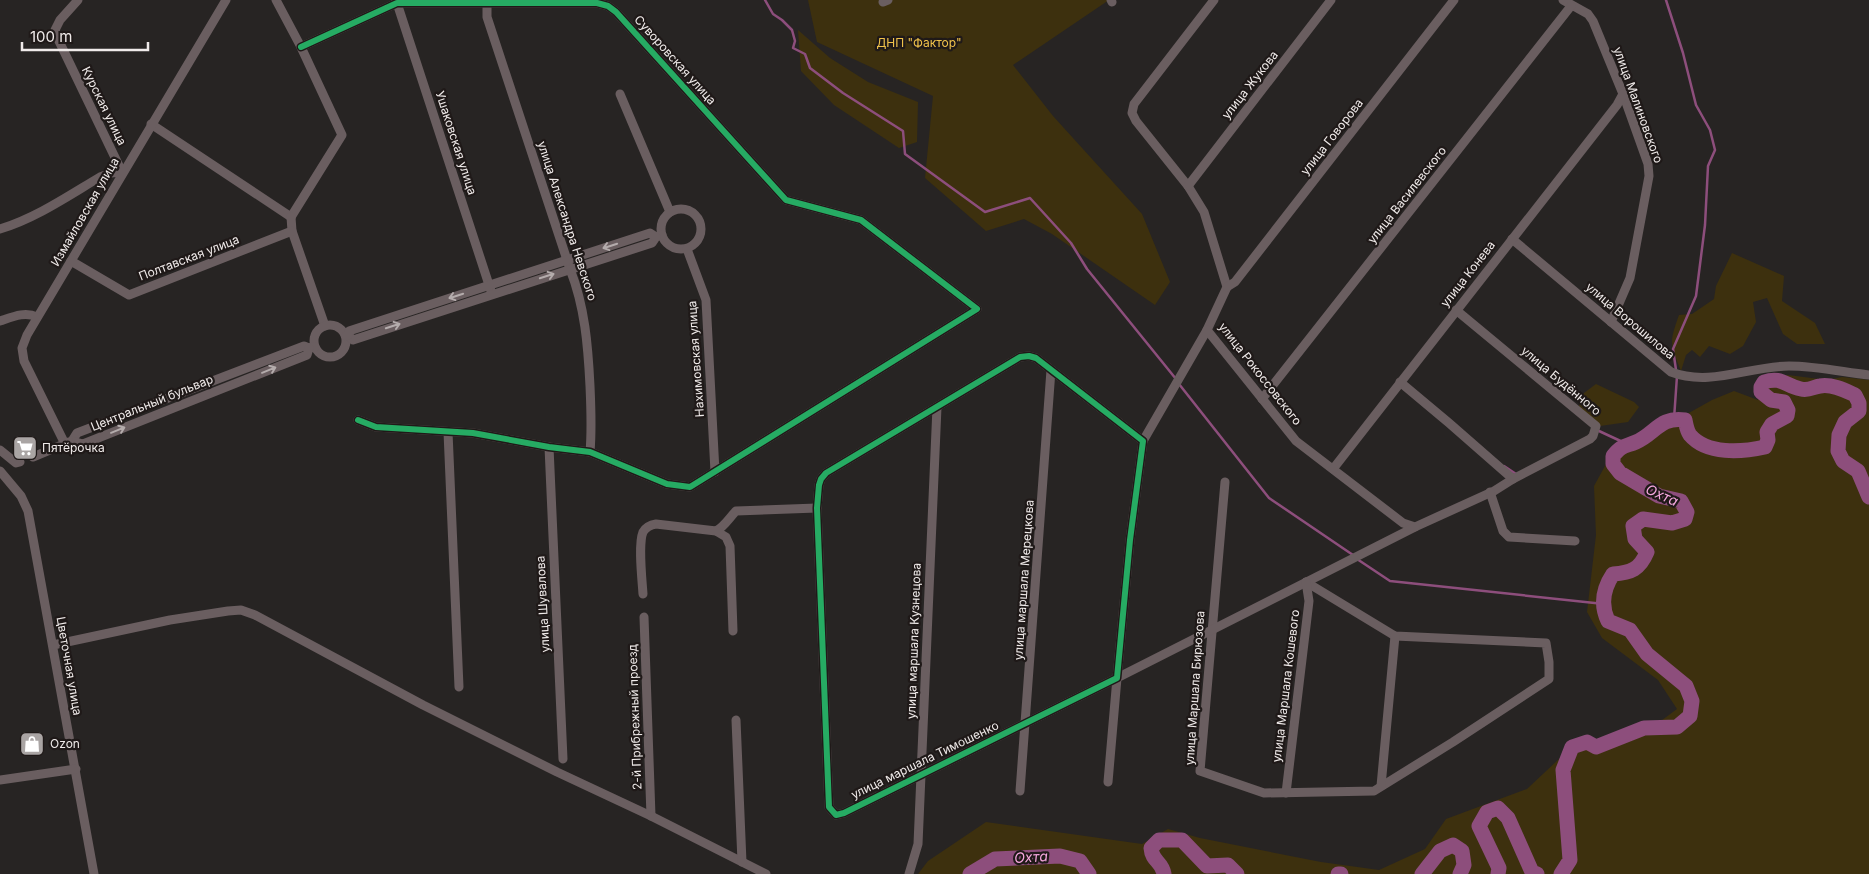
<svg xmlns="http://www.w3.org/2000/svg" width="1869" height="874" viewBox="0 0 1869 874" font-family="Inter,sans-serif">
<style>
.green{fill:#3d300e}
.lines{fill:none;stroke-linecap:round;stroke-linejoin:round}
.stream{stroke:#8d4e7c;stroke-width:2.5}
.river{stroke:#8d4e7c;stroke-width:15}
.minor{stroke:#6a5e60;stroke-width:9}
.cycleway-casing{stroke:#1f1918;stroke-width:9}
.cycleway{stroke:#26ab63;stroke-width:6}
.oneway{stroke:#b4acac}
.labels{text-anchor:middle;stroke-width:4.5;stroke-linejoin:round;paint-order:stroke}
.park-label{font-size:12px;fill:#f1c34b;stroke:#1f1918}
.street-label{font-size:12px;fill:#f0ebea;stroke:#1f1918}
.poi-label{font-size:12px;fill:#f0ebea;stroke:#1f1918;text-anchor:start}
.water-label{font-size:14px;font-style:italic;fill:#f6a8df;stroke:#1f1918}
</style>
<rect width="100%" height="100%" fill="#272423"/>
<!-- green -->
<g class="green">
<polygon points="808,0 1109,0 1013,65 1053,116 1142,214 1170,282 1155,305 1052,234 1024,219 986,231 925,178 933,96 817,42"/>
<polygon points="798,30 830,58 868,82 918,102 917,142 899,148 834,105 801,71"/>
<path d="M1732,253L1784,276L1782,301L1815,323L1825,344H1797L1783,334L1767,298L1753,302L1756,322L1743,346L1730,354L1709,346L1700,357L1692,350L1686,355L1681,371C1670,344 1669,343 1679,315L1692,314L1714,299L1716,286Z"/>
<polygon points="1788,375 1827,380 1842,377 1869,380 1869,874 918,874 928,861 986,822 1142,844 1168,829 1200,838 1321,862 1379,870 1425,849 1446,819 1527,789 1560,758 1609,737 1654,726 1677,709 1658,680 1602,638 1587,612 1596,535 1594,486 1616,446 1628,440 1633,448 1647,439 1660,428 1671,423 1712,400 1734,391 1758,400 1757,384 1764,378"/>
<polygon points="1596,384 1634,402 1639,407 1628,422 1600,426 1579,406 1580,396"/>
</g>
<g class="lines">
<!-- stream -->
<g class="stream">
<polyline points="765,0 773,14 782,20 792,30 795,41 793,48 805,54 810,68 843,93 903,131 905,154 985,212 1030,198 1071,243 1087,269 1176,379"/>
<polyline points="1666,0 1683,53 1696,105 1710,130 1715,150 1708,166 1705,225 1696,296 1673,349 1676,370"/>
<polyline points="1179,384 1269,498 1353,555"/>
<polyline points="1674,419 1677,376"/>
<polyline points="1599,431 1627,444"/>
<polyline points="1504,466 1516,474"/>
<polyline points="1357,559 1390,581 1604,604"/>
</g>
<!-- river -->
<g class="river">
<polyline points="970,874 995,859 1060,856 1080,861 1089,874"/>
<path d="M1164,874C1162,861 1152,862 1151,848L1159,840H1182L1207,866L1228,865L1237,874"/>
<polyline points="1338,874 1341,874"/>
<polyline points="1422,874 1440,851 1453,845 1462,851 1464,865 1460,874"/>
<polyline points="1498,874 1499,868 1479,826 1487,812 1498,808 1508,818 1532,872 1537,874"/>
<path d="M1561,874L1570,860L1563,770L1572,747L1587,742L1596,747L1644,728L1677,727L1690,716L1692,701L1686,686L1647,654L1630,630L1608,621C1600,604 1603,589 1613,574C1631,573 1640,569 1647,552L1635,539L1633,526L1643,519L1672,523L1685,519L1687,512L1681,501L1659,496L1620,473L1613,464V456C1622,445 1624,447 1636,442C1655,434 1660,416 1685,420C1686,425 1687,431 1690,435C1707,455 1742,452 1765,447L1768,440L1767,432L1772,424L1787,416L1788,410L1784,402L1771,400L1761,392V387L1764,382C1782,376 1785,386 1801,389C1809,391 1813,387 1820,386C1832,384 1844,390 1855,395L1859,403V411L1845,422L1839,435L1838,451L1843,461L1858,471L1869,497"/>
</g>
<!-- minor -->
<g class="minor">
<polyline points="276,0 301,47 342,135 291,217"/>
<polyline points="396,0 491,291"/>
<polyline points="1111,0 1112,2"/>
<polyline points="1214,0 1134,104 1132,113 1136,121 1188,186 1204,212 1227,287 1207,330 1296,441 1403,523 1415,527 1494,491 1513,479"/>
<polyline points="1563,0 1588,14 1593,21 1623,94 1648,164 1649,176 1630,278 1611,322"/>
<polyline points="883,2 888,0"/>
<path d="M487,3V17L570,269C585,307 588,346 590,386C591,408 592,429 590,452"/>
<polyline points="301,47 397,3 597,3 608,6 616,12 786,200 861,220 977,309 690,487 667,484 590,452 549,447 473,433 376,427 358,420"/>
<polyline points="620,94 670,212"/>
<polyline points="151,124 291,217"/>
<polyline points="1188,186 1331,0"/>
<circle cx="681" cy="229" r="20"/>
<polyline points="291,217 292,231 325,326"/>
<path d="M0,229C36,218 68,196 100,177L111,173L122,172L58,39L55,30L60,20L78,0"/>
<path d="M1512,239L1671,372C1710,387 1750,366 1789,366C1815,366 1843,372 1869,375"/>
<polyline points="687,249 706,300 715,472"/>
<polyline points="71,261 129,295 292,231"/>
<polyline points="1227,287 1235,282 1454,0"/>
<path d="M0,321C12,317 25,311 37,317"/>
<circle cx="330" cy="341" r="16"/>
<polyline points="348,335 353,340 652,243 656,237 662,235"/>
<polyline points="346,336 348,335 349,331 650,233 656,237"/>
<polygon points="1029,356 1036,358 1143,441 1130,540 1117,678 844,813 836,815 829,807 817,508 819,485 821,479 826,473 1020,357"/>
<polyline points="1400,382 1449,423 1513,479 1590,439 1593,436 1596,426 1456,310"/>
<polyline points="1262,399 1571,6"/>
<polyline points="448,432 459,687"/>
<polyline points="72,441 77,433 304,346 309,348 315,347"/>
<polyline points="72,441 83,444 307,355 309,348"/>
<polyline points="1143,441 1207,330"/>
<polyline points="65,444 24,361 22,348 27,335 226,0"/>
<polyline points="549,447 563,759"/>
<polyline points="0,450 16,463 20,462"/>
<polyline points="33,457 69,442"/>
<polyline points="1333,469 1617,105 1623,94"/>
<polyline points="0,471 21,496 28,511 94,874"/>
<polyline points="1225,482 1200,771 1264,793 1374,791 1453,742 1549,679 1549,662 1546,643 1395,636 1306,582"/>
<polyline points="1490,492 1503,531 1509,537 1575,541"/>
<path d="M716,531C725,526 729,518 736,511L817,508"/>
<path d="M643,594C642,579 638,544 643,532C646,527 650,525 656,524L716,531L726,537L730,546L733,631"/>
<polyline points="644,617 651,816"/>
<polyline points="53,645 170,620 228,611 241,610 255,615 423,705 557,772 651,816 766,874"/>
<polyline points="736,720 742,862"/>
<polyline points="0,780 76,769"/>
<polyline points="1108,782 1117,678 1415,527"/>
<polyline points="1381,786 1395,636"/>
<polyline points="1020,791 1051,370"/>
<polyline points="1286,793 1309,601 1306,582"/>
<polyline points="909,874 918,844 937,407"/>
</g>
<defs>
<g id="cycleway">
<polyline points="301,47 397,3 597,3 608,6 616,12 786,200 861,220 977,309 690,487 667,484 590,452 549,447 473,433 376,427 358,420"/>
<polygon points="1029,356 1036,358 1143,441 1130,540 1117,678 844,813 836,815 829,807 817,508 819,485 821,479 826,473 1020,357"/>
</g>
</defs>
<!-- cycleway casing -->
<use href="#cycleway" class="cycleway-casing"/>
<!-- cycleway -->
<use href="#cycleway" class="cycleway"/>
</g>
<!-- one-way arrows -->
<defs><path id="oneway-shaft" d="M-6 0H5M1.5-3L5.5 0L1.5 3" fill="none" stroke-width="1.6" stroke-linecap="round" stroke-linejoin="round" transform="scale(1.25)"/></defs>
<g class="oneway">
<use href="#oneway-shaft" transform="translate(610 246) rotate(162)"/>
<use href="#oneway-shaft" transform="translate(547 276) rotate(-18)"/>
<use href="#oneway-shaft" transform="translate(456 296) rotate(162)"/>
<use href="#oneway-shaft" transform="translate(393 326) rotate(-18)"/>
<use href="#oneway-shaft" transform="translate(269 370) rotate(-22)"/>
<use href="#oneway-shaft" transform="translate(118 430) rotate(-22)"/>
</g>
<!-- icons -->
<defs>
<symbol id="supermarket-square" viewBox="-11 -11 22 22"><rect x="-9" y="-9" width="18" height="18" rx="4" fill="#aaa5a4" stroke="#1f1918"/><path d="M-6-5.5h2.5l.6 2H6L4.5 2H-2.5L-4.4-4H-6ZM-1.5 3.2a1.3 1.3 0 1 0 .1 0ZM3 3.2a1.3 1.3 0 1 0 .1 0Z" fill="#fff"/></symbol>
<symbol id="shop-square" viewBox="-11 -11 22 22"><rect x="-9" y="-9" width="18" height="18" rx="4" fill="#aaa5a4" stroke="#1f1918"/><path d="M-5-2.5h2.3a2.7 3.5 0 0 1 5.4 0H5L5.5 6h-11ZM-1.5-2.5h3a1.5 2.3 0 0 0-3 0Z" fill="#fff"/></symbol>
</defs>
<g fill-rule="evenodd">
<use href="#supermarket-square" x="11" y="434" width="28" height="28"/>
<use href="#shop-square" x="18" y="730" width="28" height="28"/>
</g>
<g class="labels">
<!-- park labels -->
<g class="park-label">
<text x="919" y="47">ДНП "Фактор"</text>
</g>
<!-- street labels -->
<g class="street-label">
<text transform="translate(675 60) rotate(48)" y="4">Суворовская улица</text>
<text transform="translate(1250 85) rotate(-52)" y="4">улица Жукова</text>
<text transform="translate(1638 105) rotate(70)" y="4">улица Малиновского</text>
<text transform="translate(104 106) rotate(64)" y="4">Курская улица</text>
<text transform="translate(1332 137) rotate(-52)" y="4">улица Говорова</text>
<text transform="translate(456 143) rotate(72)" y="4">Ушаковская улица</text>
<text transform="translate(1407 195) rotate(-52)" y="4">улица Василевского</text>
<text transform="translate(85 212) rotate(-60)" y="4">Измайловская улица</text>
<text transform="translate(567 221) rotate(72)" y="4">улица Александра Невского</text>
<text transform="translate(189 258) rotate(-21)" y="4">Полтавская улица</text>
<text transform="translate(1468 274) rotate(-52)" y="4">улица Конева</text>
<text transform="translate(1630 321) rotate(40)" y="4">улица Ворошилова</text>
<text transform="translate(696 359) rotate(-94)" y="4">Нахимовская улица</text>
<text transform="translate(1260 374) rotate(52)" y="4">улица Рокоссовского</text>
<text transform="translate(1561 381) rotate(40)" y="4">улица Будённого</text>
<text transform="translate(152 403) rotate(-22)" y="4">Центральный бульвар</text>
<text transform="translate(1024 580) rotate(-86)" y="4">улица маршала Мерецкова</text>
<text transform="translate(543 604) rotate(-93)" y="4">улица Шувалова</text>
<text transform="translate(914 641) rotate(-88)" y="4">улица маршала Кузнецова</text>
<text transform="translate(69 666) rotate(80)" y="4">Цветочная улица</text>
<text transform="translate(1286 686) rotate(-83)" y="4">улица Маршала Кошевого</text>
<text transform="translate(1195 688) rotate(-86)" y="4">улица Маршала Бирюзова</text>
<text transform="translate(635 717) rotate(-92)" y="4">2-й Прибрежный проезд</text>
<text transform="translate(925 760) rotate(-26)" y="4">улица маршала Тимошенко</text>
</g>
<!-- poi labels -->
<g class="poi-label">
<text x="42" y="452">Пятёрочка</text>
<text x="50" y="748">Ozon</text>
</g>
<!-- water labels -->
<g class="water-label">
<text transform="translate(1662 495) rotate(24)" y="5">Охта</text>
<text transform="translate(1031 857) rotate(-3)" y="5">Охта</text>
</g>
</g>
<!-- scale -->
<path d="M22 42v8h126v-8" fill="none" stroke="#f0ebea" stroke-width="2.5"/>
<text x="30" y="42" font-size="15" fill="#f0ebea" stroke="#1f1918" stroke-width="4" paint-order="stroke">100 m</text>
</svg>
